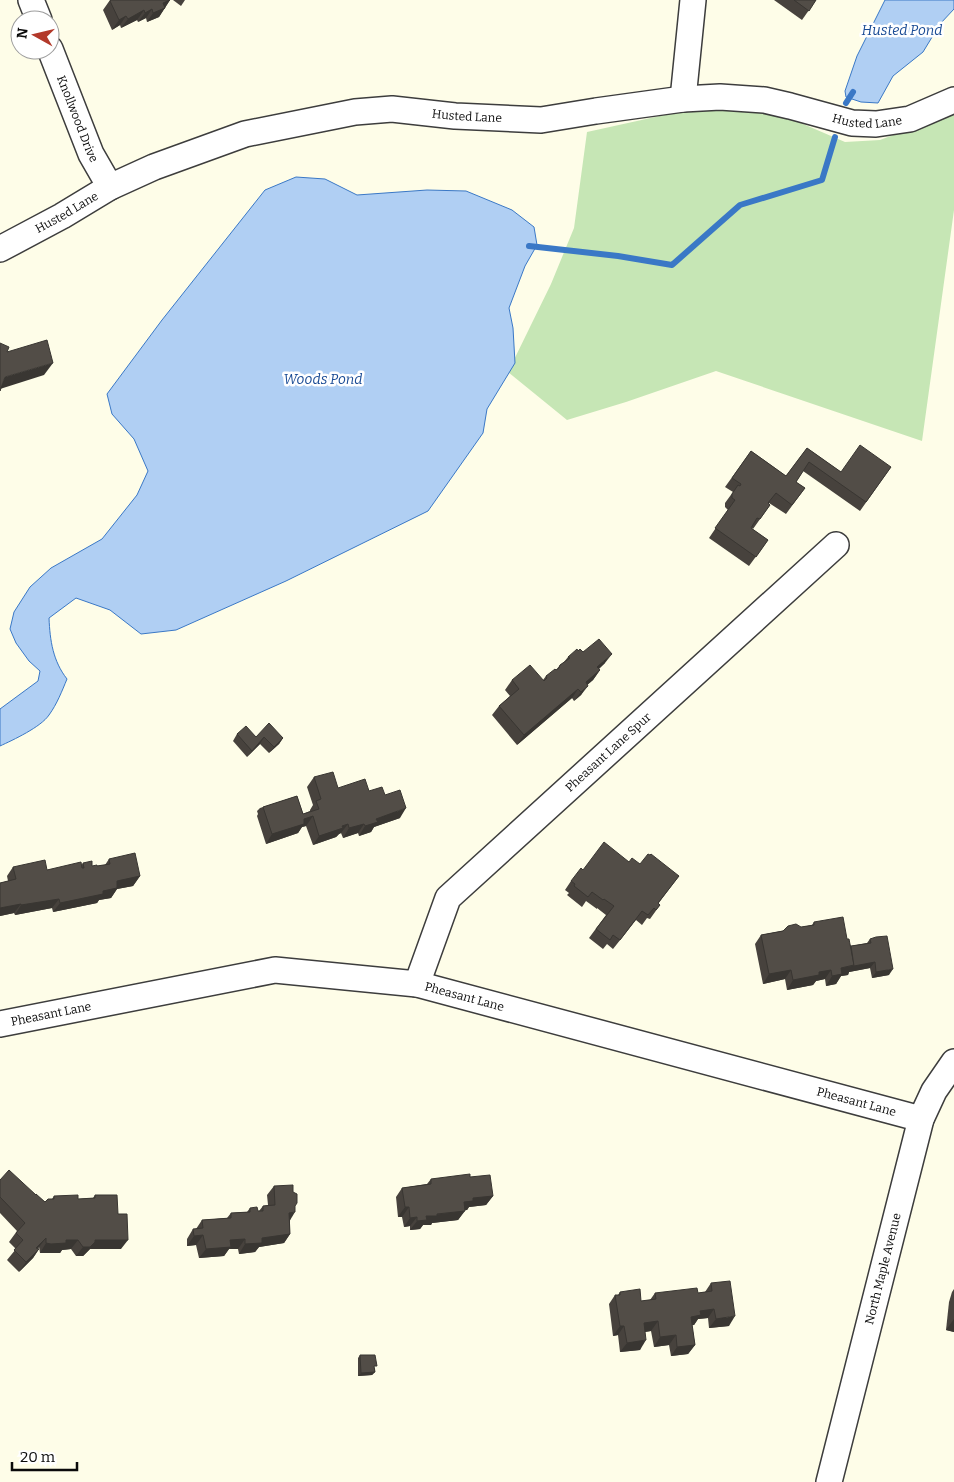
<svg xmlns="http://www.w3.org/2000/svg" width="954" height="1482" viewBox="0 0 954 1482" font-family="Bitter,serif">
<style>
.green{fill:#c6e6b5}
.water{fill:#b0cff3;stroke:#3a78c6}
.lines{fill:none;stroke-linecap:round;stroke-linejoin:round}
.stream{stroke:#3a78c6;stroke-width:6}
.street-casing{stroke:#3d3d3d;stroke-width:28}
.street{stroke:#fff;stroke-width:25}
.wall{fill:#47423d}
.shaded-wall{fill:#393632}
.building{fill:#524d47;stroke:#393632}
.labels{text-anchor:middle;stroke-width:5;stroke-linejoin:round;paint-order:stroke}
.street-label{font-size:12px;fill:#0a0a0a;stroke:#fff}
.water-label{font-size:14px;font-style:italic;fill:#1b4c95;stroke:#fff}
</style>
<rect width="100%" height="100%" fill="#fefde8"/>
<!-- green -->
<polygon class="green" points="687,110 757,110 780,114 845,142 880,140 954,112 954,210 922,441 716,371 626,402 567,420 508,372 551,284 574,228 587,132"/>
<!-- water -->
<g class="water">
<polygon points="885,0 954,0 954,9 940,24 923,52 893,76 878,103 861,102 846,97 845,91 857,56"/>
<path d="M296,177L325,179L357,195L427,190L466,191L512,210L534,227L537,245L525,266L509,308L513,328L515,363L487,409L483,433L428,511L286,581L176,630L141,634L110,610L76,598L49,618C50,641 53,661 67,679C62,691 57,704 49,715C41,727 13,740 0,746V709L38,681L40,671L29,661L16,643L10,629L14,612L30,587L51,568L102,539L137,495L148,471L134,439L112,414L107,394L162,320L265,190Z"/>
</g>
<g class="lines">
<!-- stream -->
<g class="stream">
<polyline points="846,103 853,92"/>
<polyline points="529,246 618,256 672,265 740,205 822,180 835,137"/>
</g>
<defs>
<g id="street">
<polyline points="31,0 39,20"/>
<path id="s1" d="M50,49L91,154L110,187"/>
<polyline points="683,99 693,0"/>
<path id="s2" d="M0,249L62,216L110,187L154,167L245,134L355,112L392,109L455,116L541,120L596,111L683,99L720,97L764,100L790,106L852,123L876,124L910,119L954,100"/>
<path id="s3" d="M417,984L448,898L836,545"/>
<path id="s4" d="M0,1024L275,970L417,984L921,1119"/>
<path id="s5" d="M829,1482L921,1119L934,1091L954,1062"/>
</g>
</defs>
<!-- street casing -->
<use href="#street" class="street-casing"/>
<!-- street -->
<use href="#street" class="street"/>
</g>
<!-- wall -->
<g class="wall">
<polygon points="110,0 170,0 159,17 147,22 146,18 138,22 137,20 121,28 120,25 112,30 103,10"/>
<polygon points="173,0 185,0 181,6"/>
<polygon points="774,0 816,0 802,20"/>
<polygon points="807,448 841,472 891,467 860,511 803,471 796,482 805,488 786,514 769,503 768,503 770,505 753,529 751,527 751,528 768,540 749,566 709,538 728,510 725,507 725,503 733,492 725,487 751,451 786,476"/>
<polygon points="578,651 605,663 599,669 600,670 593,680 587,685 581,695 574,701 572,698 517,745 492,715 499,706 510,696 505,690 512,680 543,680 546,676 556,670 560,665 564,662 568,657"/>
<polygon points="237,734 256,737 283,738 279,744 269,753 260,744 247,757 233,741"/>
<polygon points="314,777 338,788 369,791 385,795 400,818 374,827 371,832 359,836 358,833 343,838 341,833 339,834 336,837 313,845 306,826 302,827 298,833 266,844 257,816 258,814 257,811 260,808 297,796 303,814 310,811 310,810 313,805 307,787"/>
<polygon points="109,859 140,876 133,886 117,889 111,898 99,900 97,903 53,912 52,908 15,915 14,913 0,916 0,883 8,881 7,876 13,867 47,870 81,866 83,863 92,866 97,866 105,865"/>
<polygon points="629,862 640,864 679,876 658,904 660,905 650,919 647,918 642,925 636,920 613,949 607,944 603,949 589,938 606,915 597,908 597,909 586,901 582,907 567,895 569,893 565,890 571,881 583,870"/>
<polygon points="814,922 847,939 851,946 867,943 870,939 889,975 872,978 870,968 849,972 848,975 841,976 836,984 826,986 825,979 816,981 813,985 787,990 785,979 763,984 755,944 761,935 812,925"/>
<polygon points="470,1177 493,1196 486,1205 469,1207 467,1210 465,1210 458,1220 432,1223 431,1225 423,1225 420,1229 410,1230 410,1226 404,1227 402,1217 398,1217 396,1197 402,1188 427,1184 431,1179"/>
<polygon points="0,1180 36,1195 45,1202 52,1199 54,1196 78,1199 93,1198 95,1195 118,1214 121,1249 90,1249 83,1256 76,1256 71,1249 62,1250 60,1253 40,1253 39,1247 38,1249 39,1249 33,1258 19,1272 7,1260 16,1249 9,1242 17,1231 0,1213"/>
<polygon points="274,1186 293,1192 295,1206 290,1220 290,1234 284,1243 259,1247 255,1252 239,1254 238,1249 229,1249 224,1256 199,1258 196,1245 187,1246 187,1239 193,1229 196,1229 202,1220 227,1218 231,1213 247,1212 250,1208 258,1211 259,1211 263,1206 268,1205 267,1195"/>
<polygon points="711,1283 729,1326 709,1328 708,1318 698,1319 694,1325 692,1325 695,1345 688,1354 671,1356 669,1345 654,1347 651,1331 645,1332 640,1350 620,1352 618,1335 613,1336 609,1304 615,1295 618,1295 620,1292 641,1301 650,1300 655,1293 698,1293 705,1292"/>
<polygon points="954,1289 954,1332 946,1330 949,1302 952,1292"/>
<polygon points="360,1355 375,1369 375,1372 372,1375 358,1376 358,1358"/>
</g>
<!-- shaded-wall -->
<g class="shaded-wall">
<polygon points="170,0 159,17 147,22 153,13 163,3"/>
<polygon points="152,9 146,18 138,22 145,13"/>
<polygon points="144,10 137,20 121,28 128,19"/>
<polygon points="126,16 120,25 112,30 119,20"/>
<polygon points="53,363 44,375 0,389 5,377"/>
<polygon points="612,654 605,663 590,676 597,667"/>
<polygon points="600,670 593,680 579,692 586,682"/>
<polygon points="588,686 581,695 574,701 581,692"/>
<polygon points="578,689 572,698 517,745 524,735"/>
<polygon points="264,737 260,744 247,757 252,751"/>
<polygon points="283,738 279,744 269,753 274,747"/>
<polygon points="406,808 400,818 374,827 371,832 359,836 365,826 376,819"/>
<polygon points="313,816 306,826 302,827 298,833 266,844 272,834 304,819"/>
<polygon points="348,824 341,833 339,834 336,837 313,845 319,836"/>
<polygon points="364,824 358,833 343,838 349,828"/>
<polygon points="140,876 133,886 117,889 111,898 99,900 97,903 53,912 60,903 103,891 117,881"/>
<polygon points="59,899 52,908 15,915 21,905"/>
<polygon points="21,904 14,913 0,916 0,908"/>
<polygon points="875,962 870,968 849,972 848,975 841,976 836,984 826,986 832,976 841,968"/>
<polygon points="893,969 889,975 872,978 876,972"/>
<polygon points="791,970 785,979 763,984 769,974"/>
<polygon points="831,970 825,979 816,981 813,985 787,990 793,980 819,972"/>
<polygon points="493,1196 486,1205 469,1207 467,1210 457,1211 464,1202 473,1198"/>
<polygon points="405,1207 409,1207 402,1217 398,1217"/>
<polygon points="465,1211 458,1220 432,1223 431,1225 423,1225 420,1229 410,1230 417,1221 426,1216"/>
<polygon points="295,1212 289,1222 289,1213"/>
<polygon points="417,1217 410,1226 404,1227 410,1218"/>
<polygon points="290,1234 284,1243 259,1247 255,1252 239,1254 245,1244 262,1238"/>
<polygon points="203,1235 196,1245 187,1246 194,1236"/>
<polygon points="46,1238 39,1247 29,1258 36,1248"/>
<polygon points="245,1239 238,1249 229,1249 224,1256 199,1258 206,1249 230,1240"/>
<polygon points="66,1240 78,1240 71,1249 62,1250 60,1253 40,1253 46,1243"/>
<polygon points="95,1240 128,1240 121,1249 90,1249 83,1256 76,1256 83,1247"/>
<polygon points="39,1249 33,1258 19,1272 26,1262"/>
<polygon points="714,1309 708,1318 698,1319 694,1325 685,1326 691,1317 700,1311"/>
<polygon points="735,1316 729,1326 709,1328 716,1319"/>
<polygon points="954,1319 954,1332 946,1330"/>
<polygon points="658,1321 651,1331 637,1333 644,1323"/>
<polygon points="620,1326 624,1326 618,1335 613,1336"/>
<polygon points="676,1335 669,1345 654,1347 660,1337"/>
<polygon points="646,1340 640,1350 620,1352 627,1343"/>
<polygon points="695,1345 688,1354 671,1356 677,1347"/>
<polygon points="375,1372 372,1375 358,1376 361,1373"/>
</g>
<!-- building -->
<g class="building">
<polygon points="111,0 170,0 163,3 165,8 153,13 152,9 145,13 144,10 128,19 126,16 119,20 110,1"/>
<polygon points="794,0 816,0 809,11"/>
<polygon points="47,340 53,363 5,377 0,391 0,343 9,347 7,352"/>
<polygon points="860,445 891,467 866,502 809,462 796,482 805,488 792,505 776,493 768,503 770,505 760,519 757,518 751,528 768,540 756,557 715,528 735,500 732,498 732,494 738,485 740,486 741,484 732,478 751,451 786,476 807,448 841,472"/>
<polygon points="599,639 612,654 597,667 600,670 586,682 588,686 581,692 578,689 524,735 499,706 519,689 512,680 530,665 544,681 547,678 546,676 555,669 556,670 559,668 560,665 570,658 568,657 577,649 578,651 580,649 583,652"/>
<polygon points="269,723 283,738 274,747 264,737 252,751 237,734 246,726 256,737"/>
<polygon points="333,772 338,788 365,779 369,791 382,787 385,795 400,790 406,808 376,819 378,822 365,826 364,824 349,828 348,824 342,826 343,828 319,836 313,816 304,819 304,824 272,834 263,807 297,796 303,814 319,809 316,801 321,799 314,777"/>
<polygon points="604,842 629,862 632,858 640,864 648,854 650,855 651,854 679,876 658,903 660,905 656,910 654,908 648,915 642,911 620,940 613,935 610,940 596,929 614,906 604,899 603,900 592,892 588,897 574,886 575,884 571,881 581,868 583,870"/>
<polygon points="135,853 140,876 117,881 117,888 103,891 103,894 60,903 59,899 21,905 21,904 0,908 0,883 16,879 13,867 45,860 47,870 81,862 82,868 84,868 83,863 92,861 92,866 97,865 97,866 110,864 109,859"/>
<polygon points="843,917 847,939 849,939 854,965 841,968 842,974 832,976 831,970 819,972 819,975 793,980 791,970 769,974 761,935 783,931 788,926 796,924 801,927 814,925 814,922"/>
<polygon points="887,936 893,969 876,972 875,962 854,966 851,946 871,943 870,939 876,937"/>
<polygon points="9,1170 36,1195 36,1194 45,1202 48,1199 54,1199 54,1196 78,1195 78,1199 95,1198 95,1195 117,1195 118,1214 127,1214 128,1240 95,1240 95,1242 90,1247 83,1247 78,1240 66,1240 66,1243 51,1244 46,1243 46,1238 36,1248 39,1249 26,1262 14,1250 23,1240 16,1233 25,1223 0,1197 0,1180"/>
<polygon points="470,1174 470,1177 490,1175 493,1196 473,1198 473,1201 464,1202 465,1211 437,1214 437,1216 426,1216 427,1220 417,1221 417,1217 410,1218 409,1207 405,1207 402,1188 431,1184 431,1179"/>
<polygon points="293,1185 293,1192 297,1194 297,1203 295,1206 295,1212 289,1213 290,1234 262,1238 262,1243 245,1244 245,1239 230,1240 231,1247 206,1249 203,1235 194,1236 193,1229 203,1228 202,1220 231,1218 231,1213 250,1212 250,1208 257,1207 258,1211 263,1211 263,1206 275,1205 274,1186"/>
<polygon points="730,1281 735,1316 716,1319 714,1309 700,1311 701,1315 691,1317 695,1345 677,1347 676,1335 660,1337 658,1321 644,1323 646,1340 627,1343 624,1326 620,1326 615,1295 620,1295 620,1292 640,1289 641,1301 656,1299 655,1293 697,1288 698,1293 712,1291 711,1283"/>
<polygon points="360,1355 375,1355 377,1366 374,1366 375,1372 361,1373"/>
</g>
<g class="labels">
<!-- street labels -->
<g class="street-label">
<text dy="4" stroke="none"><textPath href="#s2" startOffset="496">Husted Lane</textPath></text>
<text dy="4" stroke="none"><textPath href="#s2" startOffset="901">Husted Lane</textPath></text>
<text dy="4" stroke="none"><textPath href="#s1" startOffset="75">Knollwood Drive</textPath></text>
<text dy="4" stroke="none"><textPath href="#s2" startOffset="76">Husted Lane</textPath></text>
<text dy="4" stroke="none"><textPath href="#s3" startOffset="308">Pheasant Lane Spur</textPath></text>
<text dy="4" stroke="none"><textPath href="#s4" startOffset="472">Pheasant Lane</textPath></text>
<text dy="4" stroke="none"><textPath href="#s4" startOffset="52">Pheasant Lane</textPath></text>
<text dy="4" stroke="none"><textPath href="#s4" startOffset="878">Pheasant Lane</textPath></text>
<text dy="4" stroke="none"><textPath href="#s5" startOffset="220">North Maple Avenue</textPath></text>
</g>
<!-- water labels -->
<g class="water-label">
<text x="902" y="35">Husted Pond</text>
<text x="323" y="384">Woods Pond</text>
</g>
</g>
<!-- north arrow -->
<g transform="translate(35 35) rotate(278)"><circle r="24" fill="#ffffff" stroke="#9d9d9d"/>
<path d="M0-4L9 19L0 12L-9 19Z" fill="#b3392a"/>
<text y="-8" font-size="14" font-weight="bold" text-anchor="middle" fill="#0a0a0a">N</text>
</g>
<!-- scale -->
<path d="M12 1462v8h65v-8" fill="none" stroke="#0a0a0a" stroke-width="2.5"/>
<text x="20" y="1462" font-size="15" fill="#0a0a0a" stroke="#ffffff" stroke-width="4" paint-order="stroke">20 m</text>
</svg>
